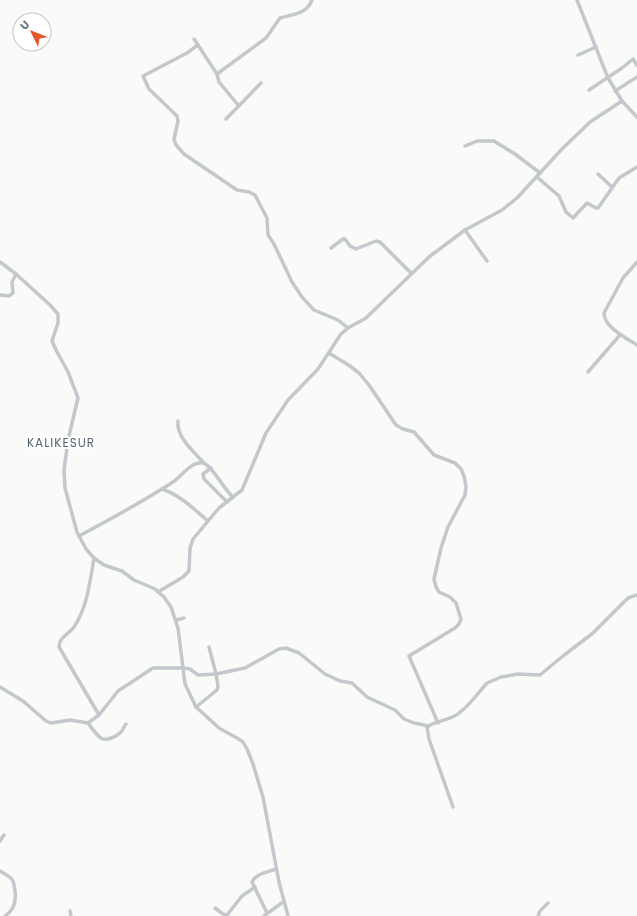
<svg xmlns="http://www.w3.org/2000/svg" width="637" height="916" viewBox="0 0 637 916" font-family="Poppins,sans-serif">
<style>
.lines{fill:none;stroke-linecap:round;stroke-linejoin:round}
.street{stroke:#c3c8cc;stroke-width:3.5}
.labels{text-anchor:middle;stroke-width:4;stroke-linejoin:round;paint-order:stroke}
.quarter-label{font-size:12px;letter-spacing:1px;fill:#57646e;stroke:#fff}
</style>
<rect width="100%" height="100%" fill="#fafaf8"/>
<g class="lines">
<!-- street -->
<g class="street">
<polyline points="577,0 608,78 622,101 637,117"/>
<polyline points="194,39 217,74 219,82 239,106"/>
<polyline points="198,45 187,53 143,76 149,89 177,116 178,121 174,139 176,145 184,154 237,190 249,192 255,195 267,218 268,235 274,244 292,282 302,297 314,310 338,320 348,328"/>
<polyline points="578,55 596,47"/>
<path d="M217,74L266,38L280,18C293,14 307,14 312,0"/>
<polyline points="589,90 622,68 633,59 637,65"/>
<polyline points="615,91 637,77"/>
<polyline points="226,119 261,83"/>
<polyline points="465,146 477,141 494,141 515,154 540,173"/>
<polyline points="598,174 612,187"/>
<polyline points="537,177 559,196 566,212 573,218 587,203 596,208 598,208 619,178 637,167"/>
<polyline points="465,230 487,261"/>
<polyline points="331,248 343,239 345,239 350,246 356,249 376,241 380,242 411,273"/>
<polyline points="0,262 16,274 50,305 58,314 58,323 52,341 56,350 68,372 78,398 68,440 64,470 65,488 77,532 86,549 94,558 104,565 122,571 134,580 155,589 164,597 171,607 178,628 185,684 196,707 219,728 237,738 243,742 247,749 253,764 263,797 279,882 288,916"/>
<path d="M637,262L623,278L604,313C604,327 626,338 637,345"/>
<polyline points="0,295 9,296 13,293 12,282 16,274"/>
<polyline points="329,353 350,366 359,373 369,385 396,425 403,429 414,432 434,455 455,463 461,469 464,476 466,486 465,495 448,527 441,548 434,579 436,587 439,592 450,597 456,603 461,619 459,624 455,628 409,656 438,723"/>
<polyline points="588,372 620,335"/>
<path d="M178,421C176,437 194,452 204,463"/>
<polyline points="211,468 203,474 204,479 227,502"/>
<path d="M162,489C180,495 194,509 208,521"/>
<path d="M79,536C111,519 142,502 173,482C181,477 191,461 203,463C212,465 224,490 233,497"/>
<path d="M94,558C90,582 87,608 74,627C69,634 59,637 59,647L99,715"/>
<polyline points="158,592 183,577 189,571 190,548 193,539 219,508 242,490 266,433 288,400 318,369 341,334 348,328 366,318 429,257 465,230 502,210 517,198 562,149 590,122 622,101"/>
<polyline points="176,620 184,618"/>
<path d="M0,687L23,701L46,721L51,723L70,720L88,723C92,728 96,735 101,738C106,742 117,736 121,732C123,730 124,726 126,724"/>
<polyline points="196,707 217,690 218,686 216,674 245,668 279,649 286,648 299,653 325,674 340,681 352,683 367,697 395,710 404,719 414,723 429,726"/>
<polyline points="88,723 99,715 118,691 153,668 184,668 190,669 198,675 216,674 209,647"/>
<path d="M453,807L429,739L427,727C436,720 450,721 459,713C470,705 478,693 487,683L501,677L518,674L540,675L563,656L593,633L628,598L637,595"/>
<polyline points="0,841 4,835"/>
<path d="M0,871C4,874 11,876 13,881C14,883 14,887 15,890C16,901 15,909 5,916"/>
<polyline points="215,908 223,914 227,915 242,896 255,887"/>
<polyline points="70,911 71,916"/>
<path d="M267,913L252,882C255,874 268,872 276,869"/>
<polyline points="264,916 283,902"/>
<polyline points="538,916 540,911 548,903"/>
</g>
</g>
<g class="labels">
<!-- quarter labels -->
<g class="quarter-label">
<text x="61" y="447">KALIKESUR</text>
</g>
</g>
<!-- north arrow -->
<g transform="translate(32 32) rotate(313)"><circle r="19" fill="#ffffff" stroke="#c1c8cd"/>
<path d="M0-3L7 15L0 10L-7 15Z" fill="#e4572e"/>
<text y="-6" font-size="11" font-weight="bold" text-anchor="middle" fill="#657683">U</text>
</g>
</svg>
